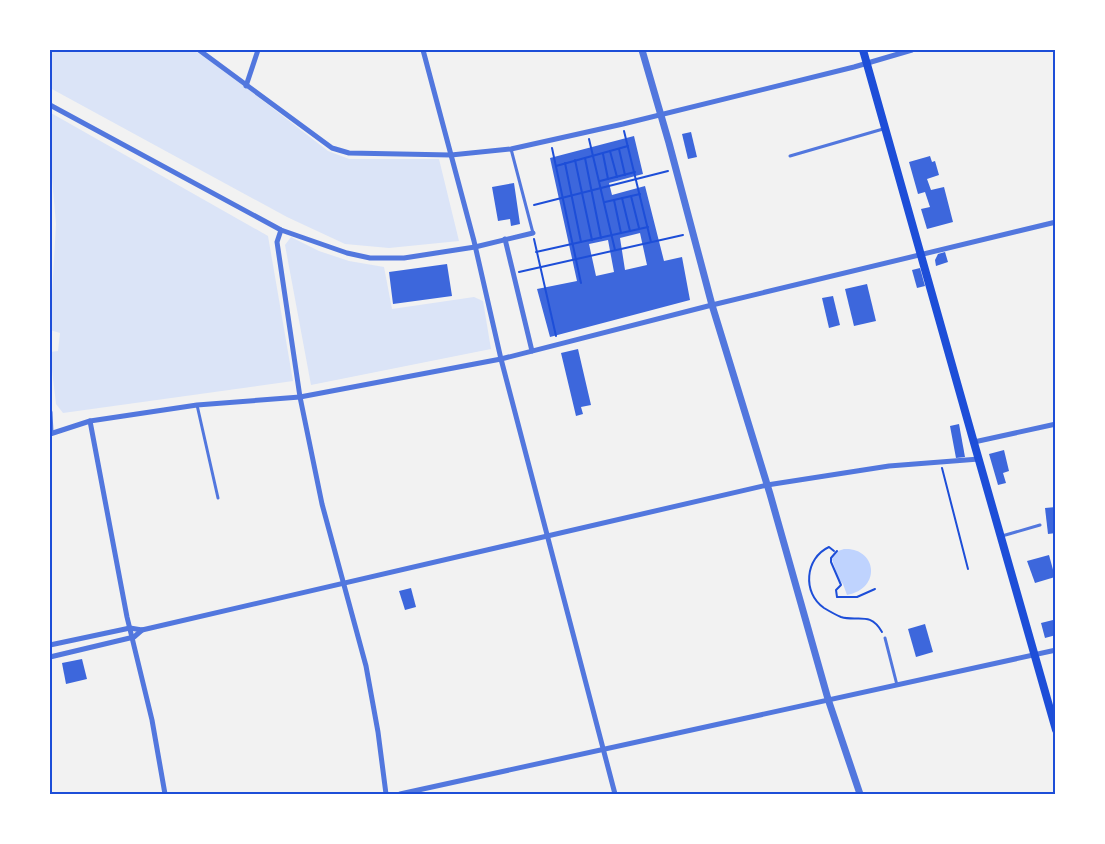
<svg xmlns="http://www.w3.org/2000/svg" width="1105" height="844" viewBox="0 0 1105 844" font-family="'Golos Text',sans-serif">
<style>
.green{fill:#dbe4f7}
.water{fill:#bfd3fe}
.building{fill:#3d67dc;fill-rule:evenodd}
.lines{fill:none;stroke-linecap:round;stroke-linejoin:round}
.path{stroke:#1d4ed8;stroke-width:2}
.service{stroke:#5277de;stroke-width:3}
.minor{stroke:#5277de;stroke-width:5}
.tertiary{stroke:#5277de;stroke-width:7}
.secondary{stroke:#1d4ed8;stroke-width:8}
.neatline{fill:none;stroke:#1d4ed8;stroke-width:2}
</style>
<rect width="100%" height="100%" fill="#f2f2f2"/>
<!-- green -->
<g class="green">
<polygon points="50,50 192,50 208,58 328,151 349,159 439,159 459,241 389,248 345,244 287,217 50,88"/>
<polygon points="51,113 268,236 293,381 63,413 56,404 50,352 58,351 60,333 50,330 56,224 50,154"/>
<polygon points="291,237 319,251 349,261 384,267 392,309 474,297 483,301 491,349 311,385 285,245"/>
</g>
<!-- water -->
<path class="water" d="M844,549C876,547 883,588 847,595L843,584L839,580L832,559L838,551Z"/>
<!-- building -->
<g class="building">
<polygon points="691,132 697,157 688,159 682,134"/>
<path d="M634,136L643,174L609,183L612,195L645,186L664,261L682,257L690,300L550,337L537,289L577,281L550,158ZM640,233L647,265L625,270L620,238ZM608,240L614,272L596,276L589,244Z"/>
<polygon points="930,156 932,162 935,161 939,175 927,179 931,190 944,187 953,222 927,229 921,209 930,207 925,192 918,194 909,162"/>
<polygon points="514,183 520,224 511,226 510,219 498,221 492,187"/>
<polygon points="945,252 948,262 936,266 935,260 938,254"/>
<polygon points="447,264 452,296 393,304 389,272"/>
<polygon points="920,268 925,286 917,288 912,270"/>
<polygon points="867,284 876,321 854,326 845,289"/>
<polygon points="833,296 840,325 829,328 822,298"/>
<polygon points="578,349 591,405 581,407 583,414 576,416 561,353"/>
<polygon points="959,424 965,457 956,458 950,426"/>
<polygon points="1004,450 1009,471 1003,473 1006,483 998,485 989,454"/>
<polygon points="1056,507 1056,533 1048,534 1045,508"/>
<polygon points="1049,555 1055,577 1035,583 1027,561"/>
<polygon points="411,588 416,607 405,610 399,591"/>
<polygon points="1053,620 1056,635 1045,638 1041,623"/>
<polygon points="925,624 933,652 916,657 908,629"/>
<polygon points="82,659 87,679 66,684 62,663"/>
</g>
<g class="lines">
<!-- path -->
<g class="path">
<polyline points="624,131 651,242"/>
<polyline points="589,139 615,250"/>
<polyline points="552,148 581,283"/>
<polyline points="619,149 625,175"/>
<polyline points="610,151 617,177"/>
<polyline points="603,154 608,179"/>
<polyline points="585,158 601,238"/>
<polyline points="575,160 592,240"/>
<polyline points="565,163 581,242"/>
<polyline points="556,166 628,146"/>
<polyline points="600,181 635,172"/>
<polyline points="631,196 639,228"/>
<polyline points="622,198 630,231"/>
<polyline points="614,200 621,233"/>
<polyline points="605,202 640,194"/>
<polyline points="534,205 668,171"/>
<polyline points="534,239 556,336"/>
<polyline points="536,252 648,227"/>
<polyline points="519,272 683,235"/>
<polyline points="942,468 968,569"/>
<path d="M834,551L829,547C805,558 802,593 824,608C829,611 836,615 841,617C858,622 870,611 882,632"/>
<polyline points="837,551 831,558 831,562 841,585 836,590 837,597 857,597 875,589"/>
</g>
<!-- service -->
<g class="service">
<polyline points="511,149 533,233"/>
<polyline points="790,156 883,129"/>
<polyline points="197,405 218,498"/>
<polyline points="1002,536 1040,525"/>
<polyline points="885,638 897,685"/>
</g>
<!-- minor -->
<g class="minor">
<polyline points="199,50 332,148 349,153 451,155 511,149 623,124 854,67 912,50"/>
<polyline points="423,50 474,241 501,359 615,794"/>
<polyline points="246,86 258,50"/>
<polyline points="50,105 281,230 347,253 370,258 404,258 475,247 533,233"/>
<polyline points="281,230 277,242 300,397 322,504 366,666 378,732 386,794"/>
<polyline points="505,239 532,351"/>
<polyline points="50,412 51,433"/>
<polyline points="90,421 127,617 152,720 165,794"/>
<polyline points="50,434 90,421 197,405 300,397 501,359 712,305 1056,222"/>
<polyline points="974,442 1056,424"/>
<polyline points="50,645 130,628 142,630 767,485 889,466 979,459"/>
<polyline points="50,657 134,637 142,630"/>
<polyline points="400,794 1056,650"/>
</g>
<!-- tertiary -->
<polyline class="tertiary" points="642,50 669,143 712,305 770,494 828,699 860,794"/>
<!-- secondary -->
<path class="secondary" d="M863,50C928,276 990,504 1056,730"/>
</g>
<!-- border -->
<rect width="1105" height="844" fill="none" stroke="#ffffff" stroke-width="102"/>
<rect x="51" y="51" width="1003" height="742" class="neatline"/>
</svg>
